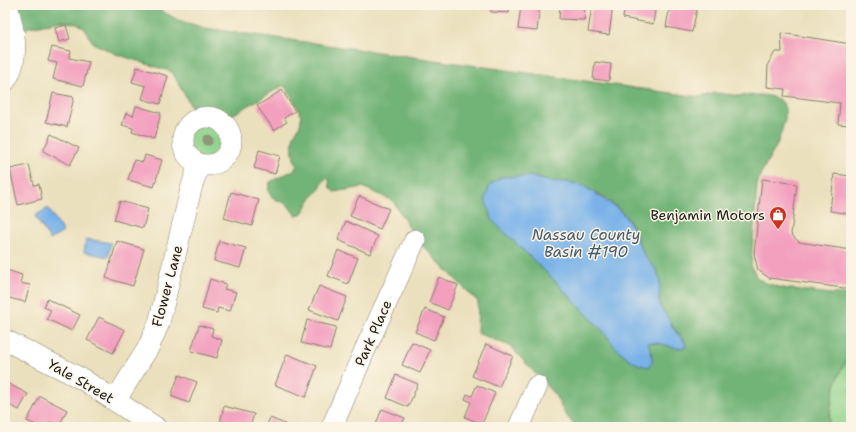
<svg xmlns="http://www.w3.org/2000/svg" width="856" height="432" viewBox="0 0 856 432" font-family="'Shantell Sans',sans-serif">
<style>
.green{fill:#8ed28b;stroke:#557754}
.forest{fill:#72b477;stroke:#47684a;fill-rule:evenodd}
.water{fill:#79b2e9;stroke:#4a6782}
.building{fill:#f39fbe}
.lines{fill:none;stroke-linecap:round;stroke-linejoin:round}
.minor-casing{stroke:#847e6c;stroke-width:22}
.minor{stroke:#fff;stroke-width:21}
.tree{fill:#8f977a}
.labels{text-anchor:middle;stroke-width:3;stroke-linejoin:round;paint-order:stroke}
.poi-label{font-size:14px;fill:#1c1c1c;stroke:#fcf5e5;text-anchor:end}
.street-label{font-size:14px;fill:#1c1c1c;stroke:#fcf5e5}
.water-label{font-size:15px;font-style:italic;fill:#41586e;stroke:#fcf5e5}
</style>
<rect width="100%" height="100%" fill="#fcf5e5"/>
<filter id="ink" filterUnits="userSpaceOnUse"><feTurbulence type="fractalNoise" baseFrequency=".025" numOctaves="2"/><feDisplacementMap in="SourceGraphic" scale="8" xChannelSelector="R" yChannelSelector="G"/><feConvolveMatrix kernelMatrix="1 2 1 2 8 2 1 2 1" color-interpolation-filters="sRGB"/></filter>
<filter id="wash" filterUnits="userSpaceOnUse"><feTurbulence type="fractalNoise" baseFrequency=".012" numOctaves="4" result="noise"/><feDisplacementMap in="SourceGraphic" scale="16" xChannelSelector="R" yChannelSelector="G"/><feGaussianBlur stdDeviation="0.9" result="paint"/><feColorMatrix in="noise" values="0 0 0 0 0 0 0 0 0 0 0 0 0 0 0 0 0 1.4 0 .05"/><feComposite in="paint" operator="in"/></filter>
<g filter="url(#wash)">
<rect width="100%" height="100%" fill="#ebe0bd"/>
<!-- green -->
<g class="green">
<circle cx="207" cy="141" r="24"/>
<path d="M851,350V427H829C829,409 833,388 840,372C844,365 849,358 851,350Z"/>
</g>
<!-- forest -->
<path class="forest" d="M5,5H146L156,8L178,20L205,28L700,97L716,93L740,96L759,95L769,96L778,99L783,103L785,109V120L777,145L761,173L757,186L751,265L757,278L766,283L782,288L831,294H851V350C849,358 844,365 840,372C833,388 829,409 829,427H576L565,414L555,395L510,346L477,333L478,302L416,239L393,201L363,187L334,192L330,188L329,180L327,178C321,182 321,188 316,193C314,195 312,197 310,200C305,207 306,213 296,216L287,204L277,200L271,196L268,191L270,182L294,170L297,166C292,159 292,143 294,135C297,129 301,126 301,118C300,107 290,95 284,85L220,122C212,118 207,117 198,119L172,72L116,54L93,43L85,29L78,24L61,21L29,27L14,36ZM530,176C536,178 543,180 550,182C556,183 562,181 568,182C589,186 617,203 629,221C636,231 639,245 645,257C648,263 656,267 658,273C661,282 659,291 659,300C660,311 677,332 684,341L677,348L662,344L648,342L652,360L629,359L615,347L605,333L526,251Z"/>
<!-- water -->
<g class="water">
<path d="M530,176L551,182H567L584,186L617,208L624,215L629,222L645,257L657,271L660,281L659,300L661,308L669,319L672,327L684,341L686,346C678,351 671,346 662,344C658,343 653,343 648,342C650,351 656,360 648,367L640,365L629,359L615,347L605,333L552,278L493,221L485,199L490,185L501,177Z"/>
<polygon points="48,208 63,232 50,240 35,216"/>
<polygon points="86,239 111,243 108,257 84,252"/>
</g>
<g id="blocks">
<!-- building -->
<g class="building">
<polygon points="284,5 305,5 304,10 284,7"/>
<polygon points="491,5 510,5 509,13 491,12"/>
<polygon points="521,5 540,5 537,31 518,29"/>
<polygon points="560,5 585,5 584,20 559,19"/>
<polygon points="592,5 613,5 609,35 588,32"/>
<polygon points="625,5 656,5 653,24 623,18"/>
<polygon points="670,5 697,9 692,32 666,27"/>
<polygon points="66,25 70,39 59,42 55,28"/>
<polygon points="781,33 851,44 851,125 838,124 840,103 784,96 785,89 767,87 768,64 775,52 782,52"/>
<polygon points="52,47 71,51 69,58 89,62 83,86 53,79 57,63 48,61"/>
<polygon points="595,62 611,64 609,81 593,79"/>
<polygon points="137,67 168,76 160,104 142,99 146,86 132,82"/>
<polygon points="282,90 295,111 284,118 287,122 274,130 257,106"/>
<polygon points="53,93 74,97 67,127 46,122"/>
<polygon points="136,106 161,113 154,139 132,132 133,128 122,125 126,113 133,116"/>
<polygon points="51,134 79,148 70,165 43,151"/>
<polygon points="259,150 280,156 275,174 254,168"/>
<polygon points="145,155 162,160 154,187 128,180 134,160 143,162"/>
<polygon points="29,165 34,185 39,184 42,199 18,205 10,169"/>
<polygon points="834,174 851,176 851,214 830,211"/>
<polygon points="762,179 797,184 791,234 799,242 851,250 851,289 769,278 758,270 754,254"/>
<polygon points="231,192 259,200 252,226 224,218"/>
<polygon points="359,196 389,209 380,229 350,216"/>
<polygon points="120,201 148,209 143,228 114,220"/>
<polygon points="346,221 378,236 370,254 338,240"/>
<polygon points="117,241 144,249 133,286 106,278"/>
<polygon points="219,241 246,248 240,268 214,261"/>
<polygon points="338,250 358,258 348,284 328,276"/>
<polygon points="7,270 22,275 20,283 30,285 25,302 5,297 5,277"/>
<polygon points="439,277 458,285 448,310 429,302"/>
<polygon points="210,279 226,284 224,289 236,292 230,311 218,308 217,313 202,309"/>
<polygon points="319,286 347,297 338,321 309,310"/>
<polygon points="47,299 80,315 72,331 47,319 51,310 44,307"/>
<polygon points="425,309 444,317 434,340 415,332"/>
<polygon points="99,317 125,330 113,353 87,340"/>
<polygon points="307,320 336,327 330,350 301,343"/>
<polygon points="199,325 213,329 211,336 222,340 217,358 191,351"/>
<polygon points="412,342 430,350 420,373 402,365"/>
<polygon points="486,344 513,356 499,387 472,376"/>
<polygon points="287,354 317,366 306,397 275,385"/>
<polygon points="179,375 197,382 189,403 171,396"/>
<polygon points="396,375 418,384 408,407 387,398"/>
<polygon points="5,382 28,394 19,410 9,405 5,413"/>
<polygon points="477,385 495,393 482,424 465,417 471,402 465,399 467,394 472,396"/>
<polygon points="40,396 67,410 59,426 50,422 47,427 40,427 27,421"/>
<polygon points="224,406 254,414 250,427 219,427"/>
<polygon points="382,409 405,418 401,427 375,427"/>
<polygon points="270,418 285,424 284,427 266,427"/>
</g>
</g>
</g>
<g filter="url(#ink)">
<use href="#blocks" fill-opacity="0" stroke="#847e6c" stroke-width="1"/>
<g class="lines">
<defs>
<g id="minor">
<path d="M5,81C21,59 14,29 7,5"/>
<circle cx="207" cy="141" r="24"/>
<polyline points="5,340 82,379 155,427"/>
<polyline points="115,401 148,348 159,323 191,189 199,164"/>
<polyline points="332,427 364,352 415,240"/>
<polyline points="519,427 537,386"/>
</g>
</defs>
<!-- minor casing -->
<use href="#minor" class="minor-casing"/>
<!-- minor -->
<use href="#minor" class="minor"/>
</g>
<!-- trees -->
<circle class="tree" cx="208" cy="140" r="5.5"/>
</g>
<!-- icons -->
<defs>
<symbol id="shop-pin" viewBox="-11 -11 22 30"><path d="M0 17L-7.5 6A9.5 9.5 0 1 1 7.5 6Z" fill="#c8321e" stroke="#fcf5e5"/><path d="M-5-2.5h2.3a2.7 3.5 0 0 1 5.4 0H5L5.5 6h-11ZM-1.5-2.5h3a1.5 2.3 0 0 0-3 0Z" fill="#fff"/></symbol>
</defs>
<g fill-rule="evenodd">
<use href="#shop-pin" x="768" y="205" width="20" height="27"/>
</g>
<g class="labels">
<!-- poi labels -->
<g class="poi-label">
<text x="765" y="220">Benjamin Motors</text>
</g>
<!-- street labels -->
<g class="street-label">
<text transform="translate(167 286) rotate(-75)" y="5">Flower Lane</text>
<text transform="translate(373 333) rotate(-66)" y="5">Park Place</text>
<text transform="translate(81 381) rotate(30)" y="5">Yale Street</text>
</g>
<!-- water labels -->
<g class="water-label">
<text x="586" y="240">Nassau County<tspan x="586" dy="17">Basin #190</tspan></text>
</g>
</g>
<!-- margin -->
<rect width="856" height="432" fill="none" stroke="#fcf5e5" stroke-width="20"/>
</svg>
